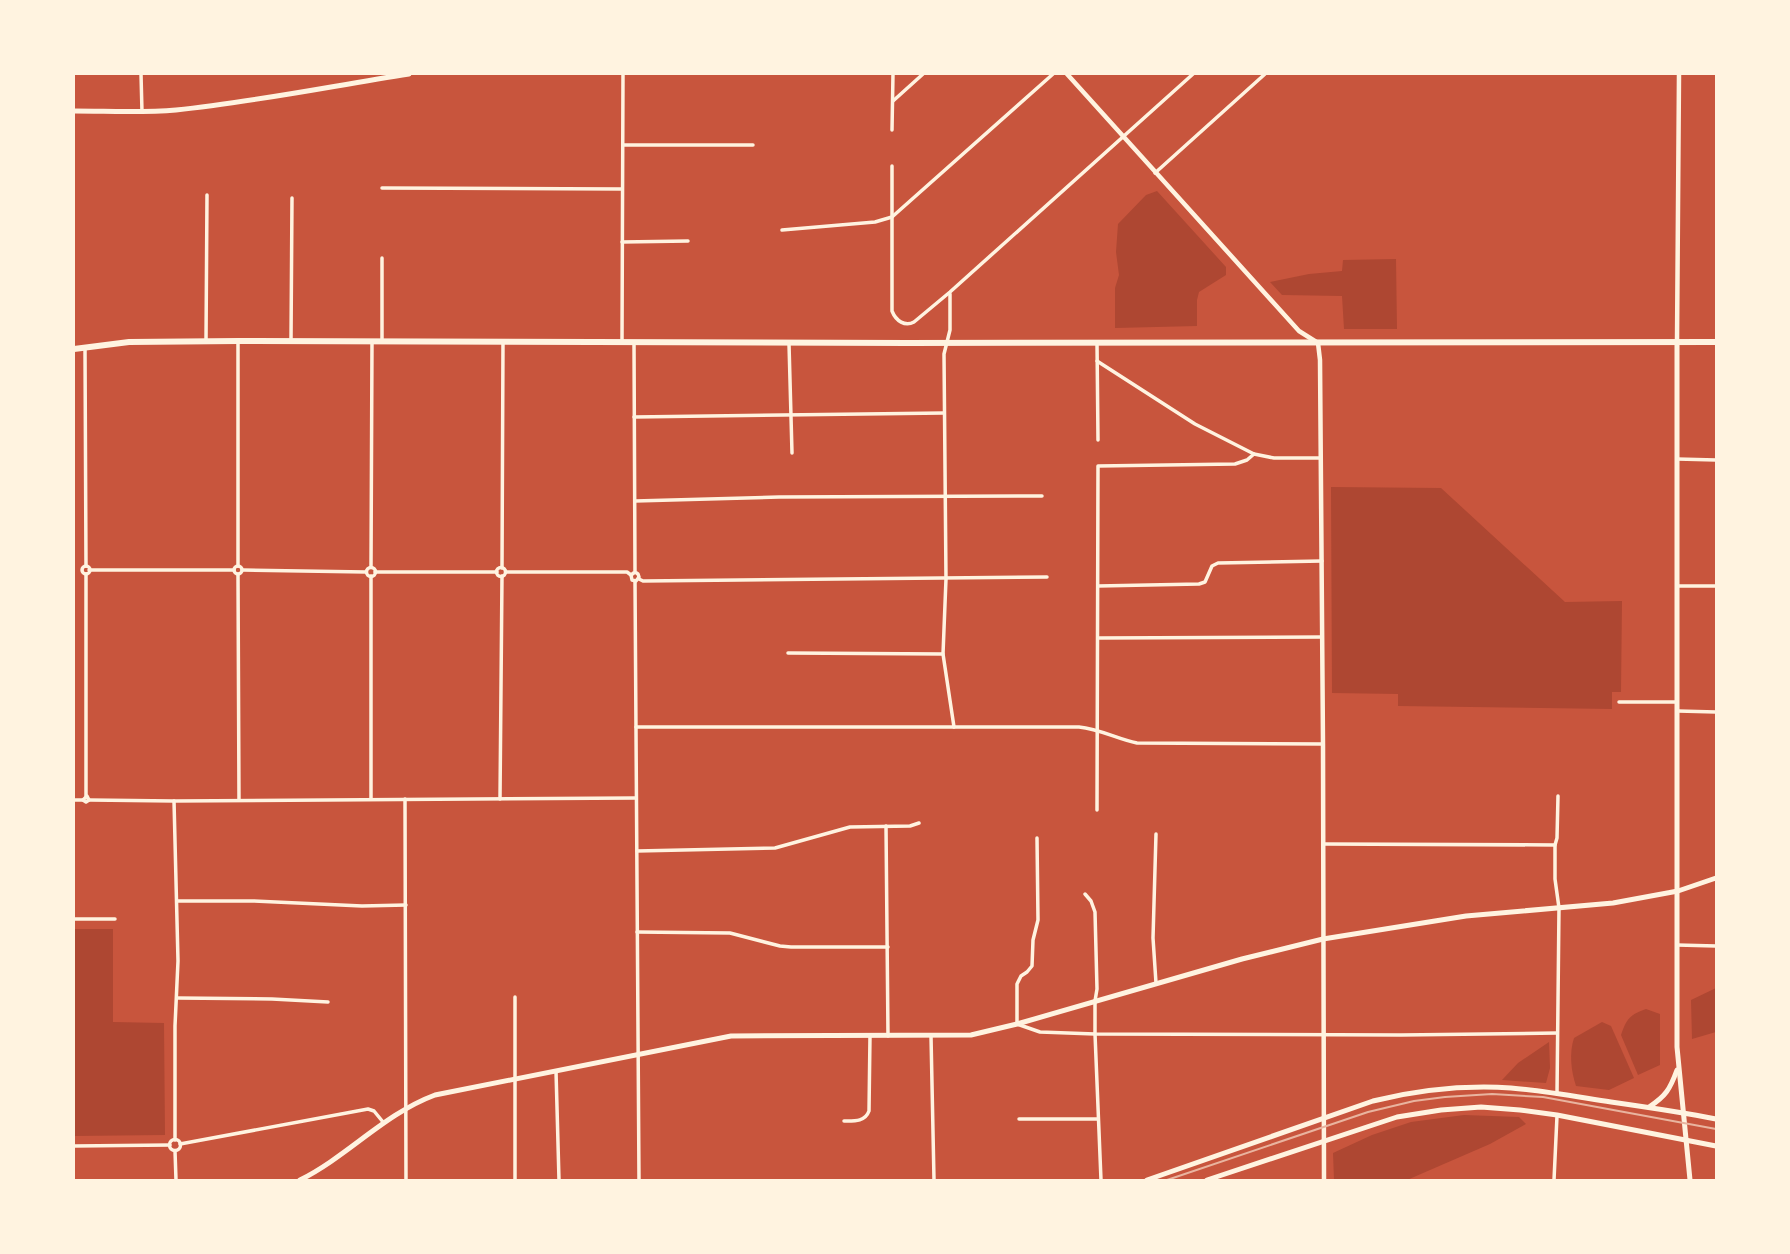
<svg xmlns="http://www.w3.org/2000/svg" width="1790" height="1254" viewBox="0 0 1790 1254" font-family="Ubuntu,sans-serif">
<style>
.green{fill:#ae4732}
.lines{fill:none;stroke-linecap:round;stroke-linejoin:round}
.minor{stroke:#fff3e0;stroke-width:3.5}
.tertiary{stroke:#fff3e0;stroke-width:4.5}
.secondary{stroke:#fff3e0;stroke-width:5}
.primary{stroke:#fff3e0;stroke-width:6}
.tram{stroke:#e9b49f;stroke-width:2}
</style>
<rect width="100%" height="100%" fill="#c8553d"/>
<!-- green -->
<g class="green">
<polygon points="1157,191 1226,267 1226,275 1199,292 1197,300 1197,326 1115,328 1115,288 1119,275 1116,252 1118,224 1146,195"/>
<polygon points="1396,259 1397,329 1344,329 1342,296 1282,295 1270,282 1309,274 1342,271 1343,260"/>
<polygon points="1331,487 1441,488 1565,602 1622,601 1621,692 1612,692 1612,709 1398,706 1398,694 1332,693"/>
<polygon points="74,929 113,929 113,1022 164,1023 165,1135 74,1136"/>
<polygon points="1716,988 1716,1032 1692,1039 1691,1000"/>
<path d="M1646,1009L1660,1014V1065L1638,1075L1621,1035C1626,1019 1631,1014 1646,1009Z"/>
<path d="M1602,1022L1611,1026L1634,1078L1609,1090L1576,1086C1571,1071 1569,1053 1574,1038Z"/>
<polygon points="1549,1042 1550,1068 1546,1083 1502,1080 1518,1063"/>
<polygon points="1464,1115 1519,1117 1526,1124 1490,1144 1407,1180 1334,1180 1333,1153 1372,1135 1411,1122"/>
</g>
<g class="lines">
<!-- minor -->
<g class="minor">
<polyline points="141,74 142,112"/>
<polyline points="893,101 923,74"/>
<polyline points="892,130 893,74"/>
<polyline points="623,145 753,145"/>
<path d="M892,166V311C896,321 905,327 914,322L950,292L1193,74"/>
<polyline points="1155,173 1265,74"/>
<polyline points="382,188 622,189"/>
<polyline points="782,230 875,222 892,217 1053,74"/>
<polyline points="622,242 688,241"/>
<polyline points="382,258 382,342"/>
<polyline points="950,294 950,330 944,354 946,579 943,654 954,727"/>
<polyline points="291,340 292,198"/>
<polyline points="238,341 238,566"/>
<polyline points="622,341 623,74"/>
<polyline points="206,342 207,195"/>
<polyline points="634,343 635,572 631,575 632,580 636,581 639,577 638,574 635,572"/>
<polyline points="1097,343 1098,440"/>
<polyline points="789,344 792,453"/>
<polyline points="85,348 86,566"/>
<polyline points="1097,361 1195,424 1254,454"/>
<polyline points="634,417 944,413"/>
<polyline points="1677,459 1716,460"/>
<polyline points="635,501 779,497 1042,496"/>
<circle cx="238" cy="570" r="4"/>
<circle cx="86" cy="570" r="4"/>
<polyline points="371,567 372,342"/>
<circle cx="371" cy="572" r="4.5"/>
<circle cx="501" cy="572" r="4.5"/>
<polyline points="502,568 503,342"/>
<polyline points="89,570 234,570"/>
<polyline points="243,570 366,572"/>
<polyline points="375,572 497,572"/>
<polyline points="506,572 627,572 631,575"/>
<polyline points="86,574 86,796"/>
<polyline points="238,575 239,800"/>
<polyline points="639,579 643,581 1047,577"/>
<polyline points="635,581 639,1180"/>
<polyline points="1098,586 1199,584 1205,582 1212,566 1218,563 1322,561"/>
<polyline points="1677,586 1716,586"/>
<polyline points="1098,638 1322,637"/>
<polyline points="788,653 943,654"/>
<polyline points="1619,702 1676,702"/>
<polyline points="1678,711 1716,712"/>
<path d="M636,727H1079C1100,729 1117,739 1137,743L1323,744"/>
<polygon points="87,796 89,800 86,802 83,800"/>
<polyline points="371,799 371,576"/>
<polyline points="405,799 406,1180"/>
<polyline points="500,799 502,576"/>
<polyline points="74,800 83,800"/>
<polyline points="89,800 174,801 636,798"/>
<polyline points="174,801 178,961 175,1026 175,1140"/>
<polyline points="1097,810 1098,466 1235,464 1247,460 1254,454 1274,458 1321,458"/>
<polyline points="886,826 888,1036"/>
<polyline points="1156,834 1153,938 1156,983"/>
<polyline points="1037,838 1038,920 1033,940 1032,966 1027,972 1021,976 1017,984 1017,1024 1040,1032 1095,1034 1401,1035 1557,1033"/>
<polyline points="1323,844 1555,845"/>
<polyline points="637,851 775,848 850,827 910,826 919,823"/>
<polyline points="1085,894 1091,901 1095,912 1097,989 1095,1001 1095,1034 1101,1180"/>
<polyline points="177,901 254,901 362,906 406,905"/>
<polyline points="74,919 115,919"/>
<polyline points="637,932 730,933 780,946 791,947 888,947"/>
<polyline points="1677,945 1716,946"/>
<polyline points="515,997 515,1180"/>
<polyline points="177,998 272,999 328,1002"/>
<polyline points="931,1036 934,1180"/>
<polyline points="556,1071 559,1180"/>
<polyline points="1557,1094 1559,908 1555,879 1555,845 1557,838 1558,796"/>
<polyline points="1019,1119 1097,1119"/>
<path d="M844,1121C854,1121 865,1122 869,1111L870,1036"/>
<circle cx="175" cy="1145" r="5.5"/>
<polyline points="180,1144 368,1109 374,1111 383,1122"/>
<polyline points="74,1146 170,1145"/>
<polyline points="175,1151 176,1180"/>
<polyline points="1554,1180 1557,1116"/>
</g>
<!-- tertiary -->
<g class="tertiary">
<polyline points="1067,74 1299,331 1318,343 1320,360 1323,744 1324,1180"/>
<polyline points="1677,342 1679,74"/>
</g>
<!-- secondary -->
<g class="secondary">
<path d="M74,111C108,111 142,113 176,110C254,102 332,86 409,74"/>
<polyline points="1677,342 1677,1047 1690,1180"/>
<path d="M1649,1107C1666,1096 1670,1089 1677,1070"/>
<path d="M300,1180C348,1156 384,1114 435,1095L731,1036L971,1035L1017,1024L1242,959L1323,939L1466,916L1613,903L1678,891L1716,878"/>
<path d="M1147,1180L1373,1101C1418,1090 1465,1085 1511,1088C1545,1091 1578,1097 1611,1102C1646,1107 1681,1112 1716,1119"/>
<polyline points="1207,1180 1397,1117 1441,1110 1481,1107 1520,1110 1557,1115 1716,1146"/>
</g>
<!-- primary -->
<polyline class="primary" points="74,349 129,342 238,341 908,343 1716,342"/>
<!-- tram -->
<polyline class="tram" points="1167,1180 1368,1112 1414,1101 1445,1097 1492,1094 1543,1097 1716,1129"/>
</g>
<!-- border -->
<rect width="1790" height="1254" fill="none" stroke="#fff3e0" stroke-width="150"/>
</svg>
